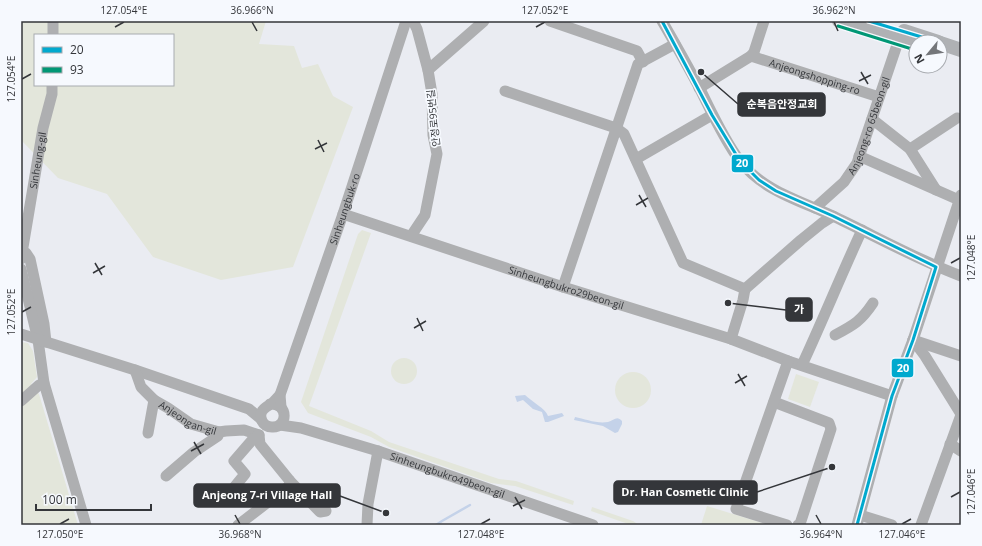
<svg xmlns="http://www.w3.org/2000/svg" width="982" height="546" viewBox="0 0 982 546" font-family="'Open Sans','Noto Sans KR',sans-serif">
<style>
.green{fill:#e3e6db;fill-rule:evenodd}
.water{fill:#c4d2e9}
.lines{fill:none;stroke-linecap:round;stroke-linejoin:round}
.stream{stroke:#c4d2e9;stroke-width:2.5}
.minor{stroke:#aeafb1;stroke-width:11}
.major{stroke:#afb1b4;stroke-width:14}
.bus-1-casing{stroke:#f6f9fe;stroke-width:6}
.bus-2-casing{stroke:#f6f9fe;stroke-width:6}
.bus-1{stroke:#00a9ce;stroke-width:3}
.bus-2{stroke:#009775;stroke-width:3}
.ticks{fill:none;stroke:#34363a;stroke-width:1.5}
.labels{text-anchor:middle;stroke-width:3.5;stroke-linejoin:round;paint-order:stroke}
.street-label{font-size:10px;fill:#34363a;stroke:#f6f9fe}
.leader{fill:none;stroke:#34363a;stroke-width:1.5}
.callout-dot{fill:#34363a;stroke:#f6f9fe;stroke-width:1.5}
.callout{fill:#34363a;stroke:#34363a;stroke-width:1.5}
.callout-label{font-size:11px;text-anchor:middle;font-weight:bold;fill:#fff}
.line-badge{stroke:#f6f9fe;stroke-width:1.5}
.badge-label{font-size:11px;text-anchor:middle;font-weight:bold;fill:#fff}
.neatline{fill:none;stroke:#34363a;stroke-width:1.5}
.ticks-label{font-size:10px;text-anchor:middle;fill:#34363a}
</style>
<rect width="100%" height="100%" fill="#eaecf2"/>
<!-- green -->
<g class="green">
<path d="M21,21H266L259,44L294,46L302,68L318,64L333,96L353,107L293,267L221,280L153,257L107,194L58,178L21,140ZM35,35H173V85H35Z"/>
<polygon points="362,230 371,233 309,406 371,431 389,442 499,479 516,481 574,501 573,505 515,486 491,483 389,447 371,437 308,413 301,402 358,234"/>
<polygon points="21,342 28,343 33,351 37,377 31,384 39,394 78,525 21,525"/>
<circle cx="404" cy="371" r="13"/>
<circle cx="633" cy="390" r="18"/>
<polygon points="796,374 819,382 810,407 788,399"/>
<polygon points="707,506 769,525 701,525"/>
<polygon points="592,507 633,521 639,525 631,525 591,511"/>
</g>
<!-- water -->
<g class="water">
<path d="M525,395C531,401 546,409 548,416L562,413L564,416L548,422H545L542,412L533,409L523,400L517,402L515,396Z"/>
<path d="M575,417C585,419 597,424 608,422C614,420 617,415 622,421V424L618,432L615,433L603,426L574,420Z"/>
</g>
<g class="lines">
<!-- stream -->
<polyline class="stream" points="436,525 442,521 470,505"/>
<!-- minor -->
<g class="minor">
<polyline points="53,21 53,35"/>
<polyline points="550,21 637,51 643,62"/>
<path d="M662,21C675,43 687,65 699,87C711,111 724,140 740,161C764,192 802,201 835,217C877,237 918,260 961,276"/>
<polyline points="751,56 754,52 764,21"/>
<polyline points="428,70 484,21"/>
<path id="s1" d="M699,88L751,56L879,97"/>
<polyline points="505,91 616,128 624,134 683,263 745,289"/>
<polyline points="872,119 910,149 936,190"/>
<polyline points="910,149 957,118"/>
<polyline points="859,156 959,200"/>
<polyline points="636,159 712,115"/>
<path id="s2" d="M815,208L844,182L857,163L901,33"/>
<path id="s3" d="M343,214L563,287L731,339L788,361L892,396"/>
<polyline points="411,236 425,215 437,154 433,135 432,94 428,70 417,29 413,21"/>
<polyline points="22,252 26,253 30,259 44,324 46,342"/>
<path id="s4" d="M21,259L43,128L52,94V85"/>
<polyline points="21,269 38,340 44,383 86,525"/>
<polyline points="563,287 638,64 675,44"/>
<polyline points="745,289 801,240 822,223 833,216"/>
<polyline points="21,334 135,370 249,409 261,419"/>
<path d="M835,335C854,325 861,321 873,303"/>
<polyline points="731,339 743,300 745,289"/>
<polyline points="913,340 925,356 961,414"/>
<polyline points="913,340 961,356"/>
<path d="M802,365C823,320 841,275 862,230"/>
<path id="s5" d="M135,370L141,387L154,400L168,408L191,424L219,432L226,431L244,430L259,435L260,444L290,481L320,512L326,511"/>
<polyline points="21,401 39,385 44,383"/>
<polyline points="774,402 829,423 831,429 800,524 798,525"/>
<path d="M270,404C289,403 288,428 272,427C267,427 264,425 262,421C258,412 264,408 271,404C274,402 277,398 280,395"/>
<path id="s6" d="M281,407L280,395L343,214L406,21"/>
<path id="s7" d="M280,425L301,428L378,451L593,525"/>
<polyline points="148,433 154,400"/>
<polyline points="950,444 961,451"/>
<polyline points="166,476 194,452 218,436 219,432"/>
<polyline points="223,501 245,474 234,461 253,439 259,435"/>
<polyline points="860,515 892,525"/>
<polyline points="238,525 289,486 290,481"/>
<polyline points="367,525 368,504 378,451"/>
<polyline points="787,525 736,509 788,361"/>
<polyline points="857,525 892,396 913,340 961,195"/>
<polyline points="921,525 961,415"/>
</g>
<!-- major -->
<g class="major">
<polyline points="839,21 916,45"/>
<polyline points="904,31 938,42"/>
<polyline points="940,43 961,50"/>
</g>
<defs>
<g id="bus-1">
<polyline points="662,21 712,115 740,161 759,180 776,191 833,216 936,267 913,340 892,396 857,525"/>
<polyline points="869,21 938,42"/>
</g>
<polyline id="bus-2" points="838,26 915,50"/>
</defs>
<!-- bus-1 casing -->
<use href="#bus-1" class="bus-1-casing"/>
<!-- bus-2 casing -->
<use href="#bus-2" class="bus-2-casing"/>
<!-- bus-1 -->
<use href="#bus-1" class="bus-1"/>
<!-- bus-2 -->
<use href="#bus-2" class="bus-2"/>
</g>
<!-- ticks -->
<path class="ticks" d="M252,22L257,31M834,22L838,31M115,27L124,22M536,27L545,22M861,72L868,84M22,79L31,74M859,81L871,75M318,140L324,152M315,149L327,143M639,195L646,207M636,205L648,198M95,263L102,275M951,263L960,258M93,273L105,266M22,312L31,307M417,318L423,331M414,328L426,321M738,374L745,386M735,383L747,376M194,442L201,454M191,451L204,444M515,497L522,509M951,497L960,492M513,506L525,500M235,515L240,524M816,515L821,524M60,524L69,519M481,524L490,519M902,524L911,519"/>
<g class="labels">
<!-- street labels -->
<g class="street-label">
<text dy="4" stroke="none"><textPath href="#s1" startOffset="128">Anjeongshopping-ro</textPath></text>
<text transform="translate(433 118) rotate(-96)" y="4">안정로95번길</text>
<text dy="4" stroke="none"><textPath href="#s2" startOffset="101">Anjeong-ro 65beon-gil</textPath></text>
<text dy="4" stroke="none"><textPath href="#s4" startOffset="100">Sinheung-gil</textPath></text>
<text dy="4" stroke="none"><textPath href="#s6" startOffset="209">Sinheungbuk-ro</textPath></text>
<text dy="4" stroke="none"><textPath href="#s3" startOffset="235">Sinheungbukro29beon-gil</textPath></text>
<text dy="4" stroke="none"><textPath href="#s5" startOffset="75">Anjeongan-gil</textPath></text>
<text dy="4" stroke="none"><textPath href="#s7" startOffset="175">Sinheungbukro49beon-gil</textPath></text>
</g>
</g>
<!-- callouts -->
<path class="leader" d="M701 72L738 104M728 303L786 310M832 467L757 492M386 513L340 496"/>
<g class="callout-dot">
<circle cx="701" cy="72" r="4"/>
<circle cx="728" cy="303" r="4"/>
<circle cx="832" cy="467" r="4"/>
<circle cx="386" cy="513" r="4"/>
</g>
<g class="callout">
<rect x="738" y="93" width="87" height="23" rx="4"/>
<rect x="786" y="298" width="26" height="23" rx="4"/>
<rect x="614" y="481" width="143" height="23" rx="4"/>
<rect x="194" y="484" width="146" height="23" rx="4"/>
</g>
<g class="callout-label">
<text x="782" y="108">순복음안정교회</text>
<text x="799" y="313">가</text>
<text x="685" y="496">Dr. Han Cosmetic Clinic</text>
<text x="267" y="499">Anjeong 7-ri Village Hall</text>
</g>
<g class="line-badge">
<rect x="731" y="154" width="23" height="19" rx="4" fill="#00a9ce"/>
<rect x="891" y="358" width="23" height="20" rx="4" fill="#00a9ce"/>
</g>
<g class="badge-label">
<text x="742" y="167">20</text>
<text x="903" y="372">20</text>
</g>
<!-- border -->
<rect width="982" height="546" fill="none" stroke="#f6f9fe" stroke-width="44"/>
<!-- legend -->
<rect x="34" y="34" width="140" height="52" fill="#f6f9fe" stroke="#a8abb0"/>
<rect x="42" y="47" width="20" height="6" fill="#00a9ce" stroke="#a8abb0"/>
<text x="70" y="54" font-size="12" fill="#34363a">20</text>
<rect x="42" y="67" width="20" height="6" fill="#009775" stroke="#a8abb0"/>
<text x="70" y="74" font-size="12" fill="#34363a">93</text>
<!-- north arrow -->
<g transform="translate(928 54) rotate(241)"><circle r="19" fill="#f6f9fe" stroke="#a8abb0"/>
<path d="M0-3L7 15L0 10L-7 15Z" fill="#74767a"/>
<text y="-6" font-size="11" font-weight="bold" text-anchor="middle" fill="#34363a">N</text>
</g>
<!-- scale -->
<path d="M36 504v6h115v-6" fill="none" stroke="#34363a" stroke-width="2"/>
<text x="42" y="504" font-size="12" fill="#34363a" stroke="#f6f9fe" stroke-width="3" paint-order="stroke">100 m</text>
<rect x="22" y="22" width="938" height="502" class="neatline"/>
<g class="ticks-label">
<text x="124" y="14">127.054°E</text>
<text x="252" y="14">36.966°N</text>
<text x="545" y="14">127.052°E</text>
<text x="834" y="14">36.962°N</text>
<text transform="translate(11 79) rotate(-90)" y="4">127.054°E</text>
<text transform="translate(971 258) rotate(-90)" y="4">127.048°E</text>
<text transform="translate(11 312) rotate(-90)" y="4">127.052°E</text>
<text transform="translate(971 492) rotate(-90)" y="4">127.046°E</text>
<text x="60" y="538">127.050°E</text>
<text x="240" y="538">36.968°N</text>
<text x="481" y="538">127.048°E</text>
<text x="821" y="538">36.964°N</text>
<text x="902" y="538">127.046°E</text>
</g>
</svg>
